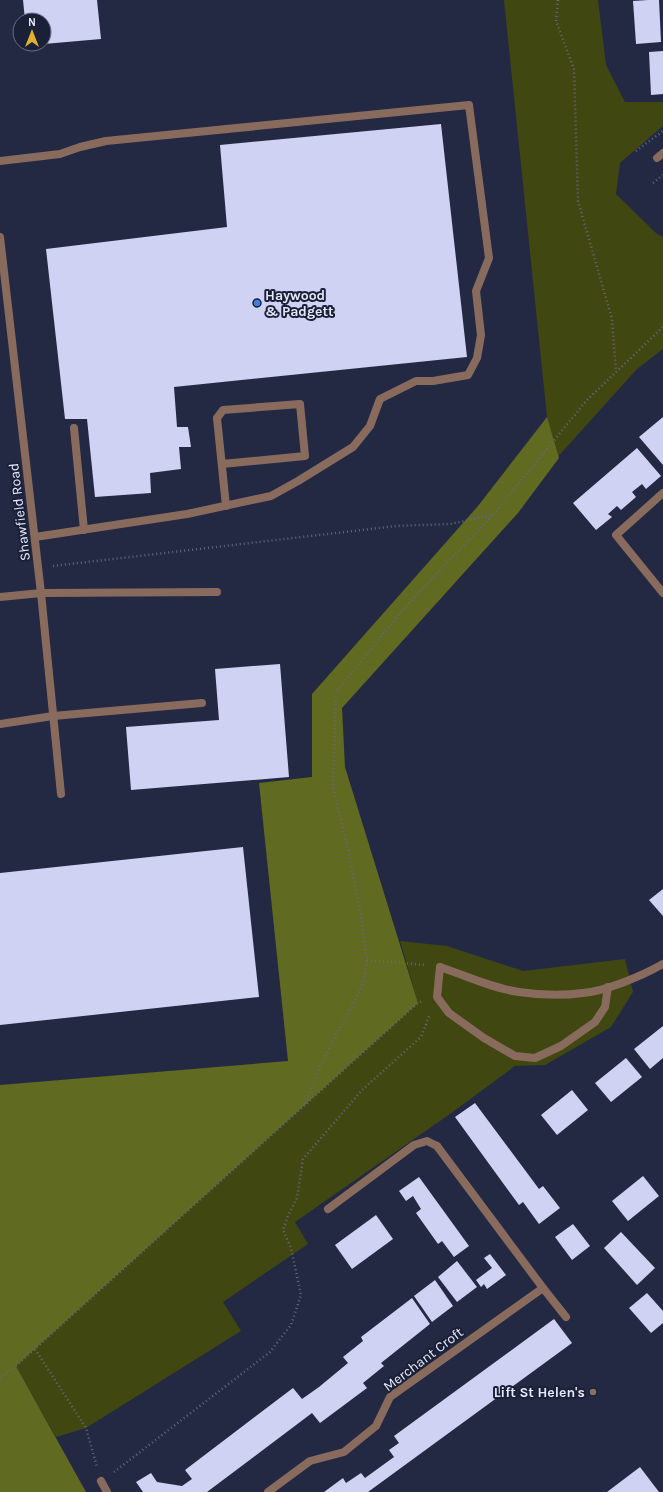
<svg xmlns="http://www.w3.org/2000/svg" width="663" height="1492" viewBox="0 0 663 1492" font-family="Karla,sans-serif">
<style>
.green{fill:#404710}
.forest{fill:#606a21}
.building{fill:#cfd2f3}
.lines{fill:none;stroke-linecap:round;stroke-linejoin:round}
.path{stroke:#63697f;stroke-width:2.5;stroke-dasharray:1 3;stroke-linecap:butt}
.lane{stroke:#896b5e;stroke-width:8}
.street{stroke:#896b5e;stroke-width:8}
.shop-dot{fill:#3f7fe0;stroke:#1a2037;stroke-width:1.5}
.education-dot{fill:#8d6e63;stroke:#1a2037;stroke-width:1.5}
.labels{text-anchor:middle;stroke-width:4;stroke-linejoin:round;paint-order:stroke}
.poi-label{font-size:14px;font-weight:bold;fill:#e5eafb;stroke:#1a2037;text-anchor:start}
.street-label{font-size:14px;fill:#e5eafb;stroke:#1a2037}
</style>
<rect width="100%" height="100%" fill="#232942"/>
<!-- green -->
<g class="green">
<polygon points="504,0 598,0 606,65 625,102 663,102 663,126 620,163 616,194 657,234 663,237 663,349 637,369 555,460 547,417"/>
<polygon points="400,941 447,946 523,971 625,959 633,992 611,1027 545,1065 515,1066 450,1114 295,1222 308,1244 223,1302 241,1331 86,1428 56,1437 16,1366 418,1003"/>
</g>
<!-- forest -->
<polygon class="forest" points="547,417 559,458 518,513 342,708 345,767 418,1003 16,1366 86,1492 0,1492 0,1085 288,1061 259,783 312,777 312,694 478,506"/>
<!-- building -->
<g class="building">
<polygon points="23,0 97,0 101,39 44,44 44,20 25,20"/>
<polygon points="648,0 659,0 661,42 636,44 633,1"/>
<polygon points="663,51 663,94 651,95 649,52"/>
<polygon points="441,124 467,357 174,387 177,427 188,427 191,447 179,447 181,469 150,473 151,493 95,497 87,419 65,419 46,249 227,227 220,145"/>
<polygon points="663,417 663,465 639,437"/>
<polygon points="637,448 661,476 646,489 642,484 632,492 636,497 621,510 617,506 608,514 612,517 596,530 573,503"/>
<polygon points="280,664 289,777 131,790 126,727 219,720 215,669"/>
<polygon points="243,847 259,997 0,1025 0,873"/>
<polygon points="663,889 663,916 649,900"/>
<polygon points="663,1026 663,1058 650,1069 634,1049"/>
<polygon points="626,1058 642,1077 611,1102 595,1083"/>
<polygon points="572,1090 588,1110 557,1135 541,1115"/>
<polygon points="475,1103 539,1189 543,1186 560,1208 539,1224 523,1202 519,1205 455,1117"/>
<polygon points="643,1176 659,1196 628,1221 612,1201"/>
<polygon points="419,1177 469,1246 454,1257 442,1241 438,1244 416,1213 421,1209 413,1196 406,1201 399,1191"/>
<polygon points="376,1215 393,1239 352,1269 335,1245"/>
<polygon points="573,1224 590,1246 572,1260 555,1237"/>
<polygon points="621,1232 655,1268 637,1285 604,1248"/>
<polygon points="490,1254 506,1275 487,1289 484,1284 481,1287 476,1280 492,1268 484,1258"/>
<polygon points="457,1261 477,1287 457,1302 438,1277"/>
<polygon points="435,1280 453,1306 432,1322 414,1296"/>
<polygon points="647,1293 663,1311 663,1323 651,1333 629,1308"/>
<polygon points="412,1298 430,1324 381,1363 384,1366 363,1383 367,1388 320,1423 312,1413 207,1492 143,1492 136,1482 151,1473 157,1482 182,1486 192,1479 185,1470 293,1388 302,1399 319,1387 348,1363 343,1357 363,1341 361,1337"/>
<polygon points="554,1319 572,1343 368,1492 324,1492 343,1478 346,1483 361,1473 365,1478 394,1457 389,1450 399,1443 394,1436"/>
<polygon points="640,1467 659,1492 607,1492"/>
</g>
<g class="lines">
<!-- path -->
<g class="path">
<polyline points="558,0 556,21 574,69 578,201 612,319 616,371"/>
<polyline points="636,151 663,131"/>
<polyline points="653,183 663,175"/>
<polyline points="53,566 396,526 450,524 493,515 587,400 663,327"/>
<polyline points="367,960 426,965"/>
<polyline points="305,1104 316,1076 335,1036 355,1001 363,983 367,960 361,915 348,849 333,788 336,692 407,605 492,516"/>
<polyline points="35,1349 86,1428 97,1467"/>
<polyline points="0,1378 16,1366 418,1003 423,1001"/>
<polyline points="114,1472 270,1352 291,1325 301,1295 291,1248 283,1230 288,1216 297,1198 303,1159 362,1090 421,1037 430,1014"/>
</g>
<!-- lane -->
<g class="lane">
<polyline points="0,161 60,154 80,147 106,141 469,105 489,258 476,291 481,335 477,358 468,375 433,381 416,381 380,399 370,426 353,447 298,481 271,496 187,514 35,537"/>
<polyline points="74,428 84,530"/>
<polyline points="222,464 305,456 300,404 223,410 217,418 226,506"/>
<polyline points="41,593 217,592"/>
<polyline points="0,724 53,716 202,703"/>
<polyline points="440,967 437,997 449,1013 484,1038 515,1056 535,1058 561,1046 595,1022 605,1007 608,987"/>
<polyline points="328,1209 414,1145 427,1141 437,1146"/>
</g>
<!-- street -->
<g class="street">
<polyline points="657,158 663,153"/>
<polyline points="0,237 41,593 61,794"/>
<polyline points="663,493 616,535 663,593"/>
<polyline points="0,597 41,593"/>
<path d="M440,967C464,975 494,989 519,992C539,995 562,996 583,993C606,991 642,976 663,964"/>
<polyline points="543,1288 566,1317"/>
<polyline points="101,1481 107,1492"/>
<polyline points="268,1492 310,1461 344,1452 376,1426 390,1397 543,1288 437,1146"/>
</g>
</g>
<!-- markers -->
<circle class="shop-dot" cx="257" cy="303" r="4"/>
<circle class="education-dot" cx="593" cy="1392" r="4"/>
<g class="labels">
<!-- poi labels -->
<g class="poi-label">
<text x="265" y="300">Haywood<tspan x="265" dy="16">&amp; Padgett</tspan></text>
<text x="585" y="1397" text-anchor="end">Lift St Helen's</text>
</g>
<!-- street labels -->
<g class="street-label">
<text transform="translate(19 512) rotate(-97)" y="5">Shawfield Road</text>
<text transform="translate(423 1359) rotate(-37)" y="5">Merchant Croft</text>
</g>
</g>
<!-- north arrow -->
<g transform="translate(32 32)"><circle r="19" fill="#1a2037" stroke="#6b7185"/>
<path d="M0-3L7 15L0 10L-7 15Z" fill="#e2af34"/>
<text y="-6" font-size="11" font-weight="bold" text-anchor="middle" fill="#e5eafb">N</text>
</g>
</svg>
